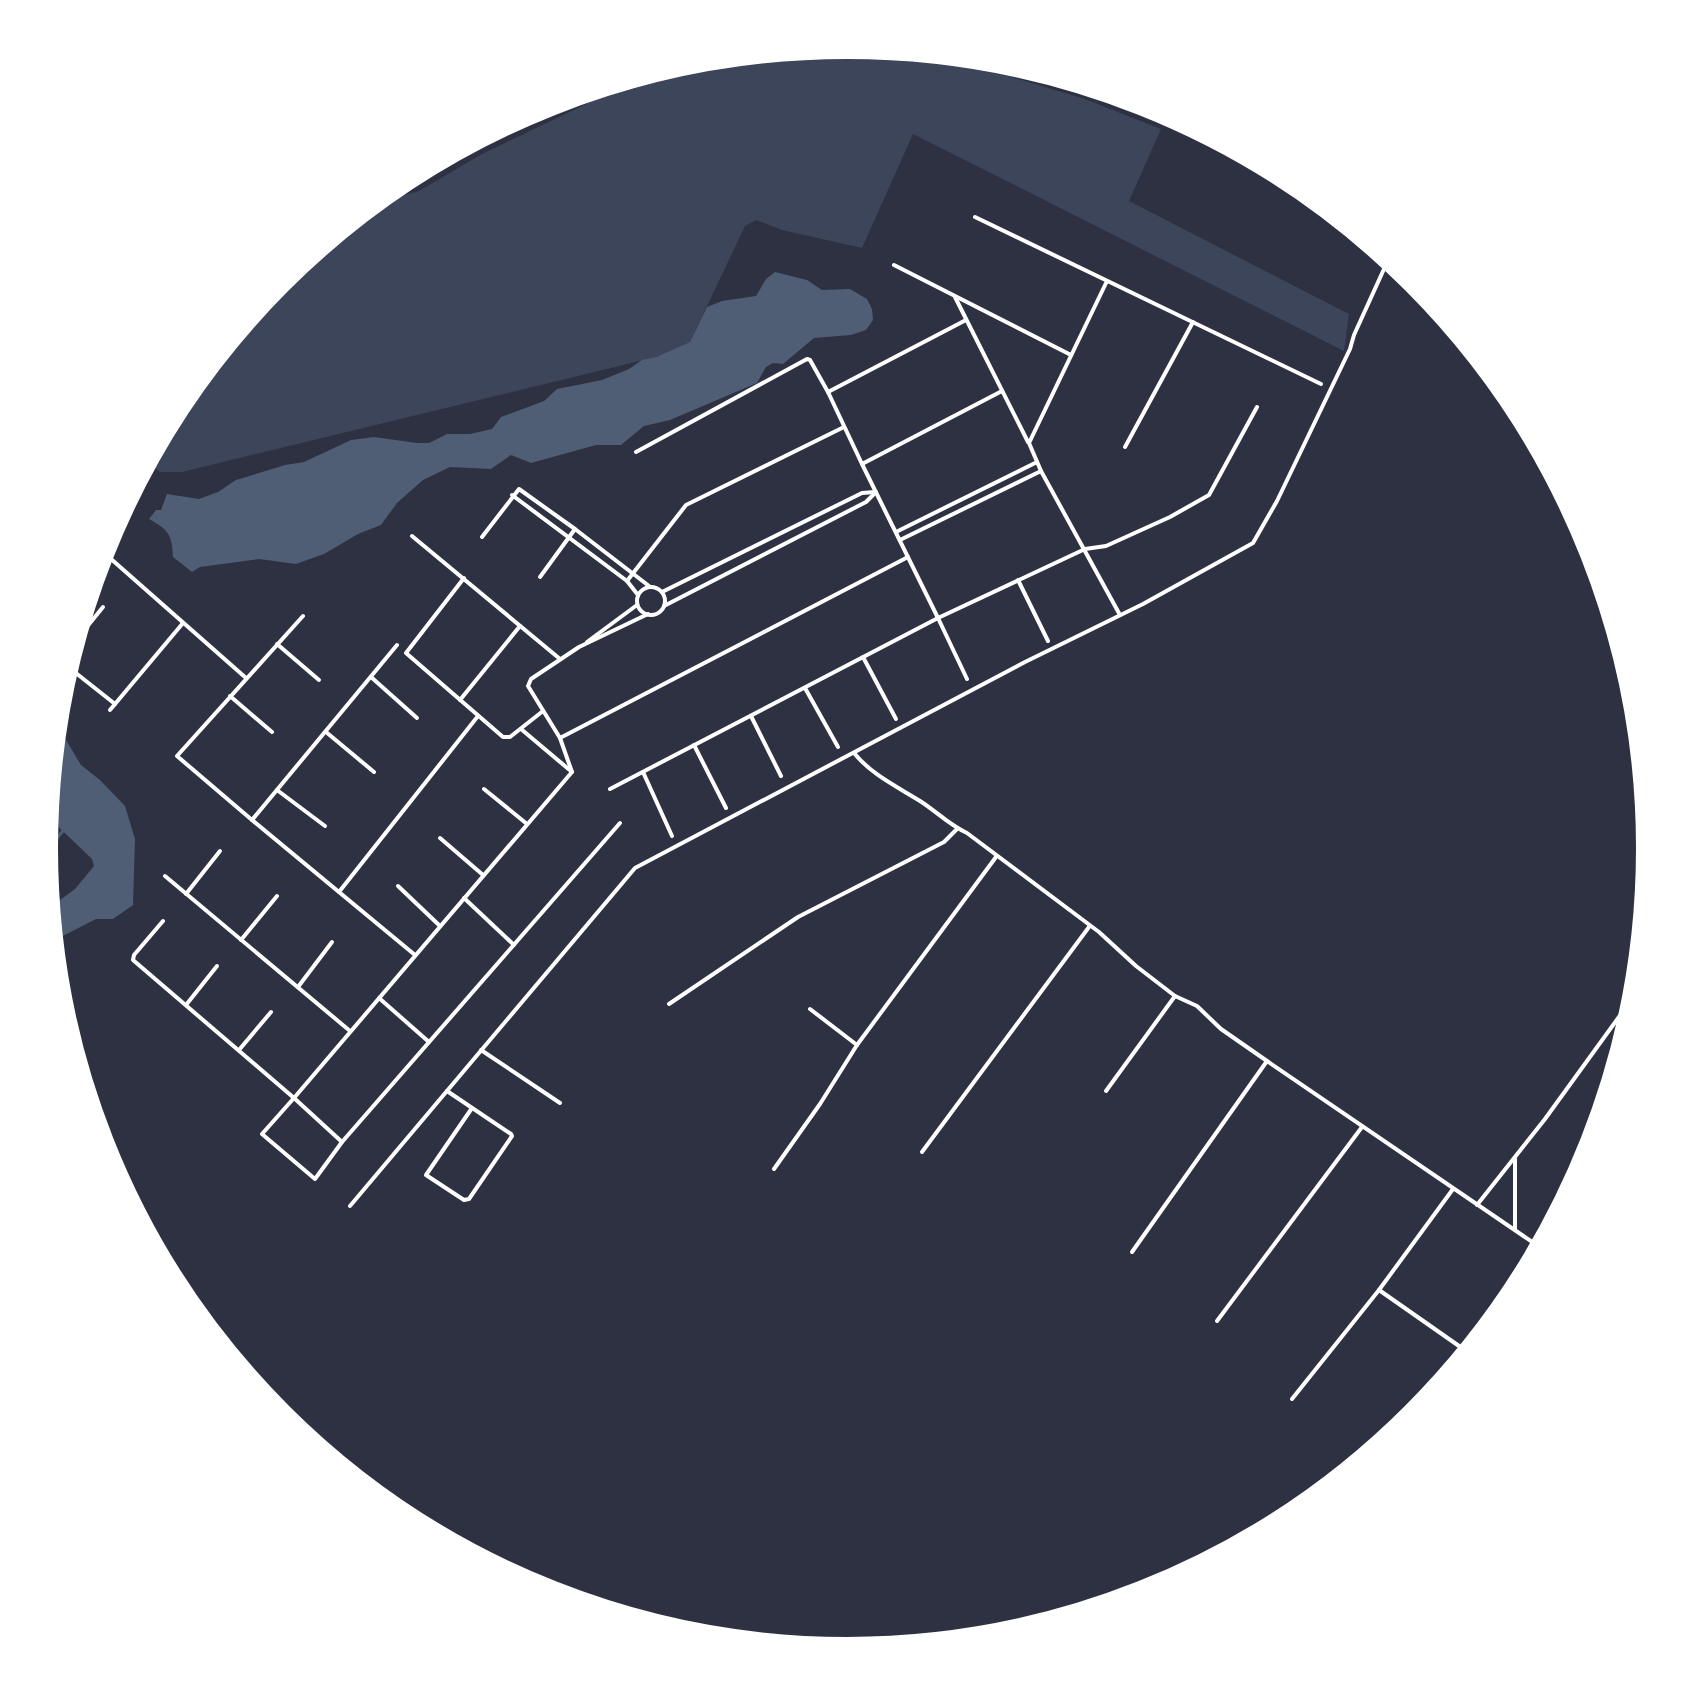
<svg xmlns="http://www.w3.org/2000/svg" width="1695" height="1697" viewBox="0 0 1695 1697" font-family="Ubuntu,sans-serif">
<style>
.green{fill:#3c4559}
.water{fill:#4f5d75}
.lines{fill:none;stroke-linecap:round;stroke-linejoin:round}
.stream{stroke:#4f5d75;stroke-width:3}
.minor{stroke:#fff;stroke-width:4}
.rim{fill:none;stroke:#fff;stroke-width:8}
</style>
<rect width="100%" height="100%" fill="#2d3142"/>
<!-- green -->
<polygon class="green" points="848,45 868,57 920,52 948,58 1085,99 1161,129 1129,201 1349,314 1344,351 913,134 862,248 782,230 756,220 745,226 690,342 656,357 182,472 160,472 147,461 179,402 279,280 391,188 393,198 419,191 482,154 655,71 691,60"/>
<!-- water -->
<g class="water">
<path d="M775,272L807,280L822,290L850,289L867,299L872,309L873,320L866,330L851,335L814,338L783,364L773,363L766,367L757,383L670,420L644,426L621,445H596L531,463L511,455L491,469L450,467L423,480L397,503L381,525L358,534L324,554L296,564L259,559L200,567L192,572L173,557C172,535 169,530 149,519L156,510H161L167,494L199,499L218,492L236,480L285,465L304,462L351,440L374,437L417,443H429L447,434H470L492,429L501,417L544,401L557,389L602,380L629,369L642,360L656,357L690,342L707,307L722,301L756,296L766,279Z"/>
<polygon points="55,733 63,735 81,765 100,780 125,806 135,839 133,905 113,919 96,919 53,941 49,908 75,889 94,866 92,859 47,816"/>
</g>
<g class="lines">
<!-- stream -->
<polyline class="stream" points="44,853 63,831"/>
<!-- minor -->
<g class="minor">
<polyline points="975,217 1321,384"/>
<polyline points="894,265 1071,355"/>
<polyline points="1107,281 1029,443 1041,471 1120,615"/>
<polyline points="955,297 1028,442"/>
<polyline points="828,392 966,320"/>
<polyline points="1125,447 1193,322"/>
<polyline points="636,452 807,359 810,360 828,392 862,464 1002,391"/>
<polyline points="862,464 938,618 1085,549 1106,546 1170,517 1209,495 1257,407"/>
<polyline points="136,483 143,475"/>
<polyline points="512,495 627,581 638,595"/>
<polyline points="896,532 1037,462"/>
<polyline points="412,536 560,659"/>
<polyline points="482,537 519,489 575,529 649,586"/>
<polyline points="900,540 1041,471"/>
<polyline points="102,551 246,678"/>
<polyline points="540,577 575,529"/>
<polyline points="464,578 406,653 503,737 510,737 543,711"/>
<polyline points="1018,580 1048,641"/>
<polyline points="627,581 686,505 844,427"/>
<circle cx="651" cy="601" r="14"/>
<polyline points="662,592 862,493 875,492"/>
<polyline points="664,606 866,502 876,492"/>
<polyline points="303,616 177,756 252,820 415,955"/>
<polyline points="587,642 637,605"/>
<polyline points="73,644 103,607"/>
<polyline points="277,644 319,680"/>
<polyline points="863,657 896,719"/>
<polyline points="67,666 115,704"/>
<polyline points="371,677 417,718"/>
<polyline points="805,688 838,747"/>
<polyline points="230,696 272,732"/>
<polyline points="460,700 520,626"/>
<polyline points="110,710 183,623"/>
<polyline points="751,716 781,776"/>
<polyline points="521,729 572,772"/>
<polyline points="326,732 374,772"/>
<polyline points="560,738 528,686 531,679 579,647 648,614"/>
<polyline points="694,745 726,808"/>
<path d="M854,753C872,775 896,786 920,801C936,811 949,825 967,833L1099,932L1136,966L1175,996L1197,1006L1221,1029L1267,1061L1541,1248"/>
<polyline points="643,772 672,836"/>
<polyline points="484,789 527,824"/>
<polyline points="610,789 938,618 967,679"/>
<polyline points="277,790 325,826"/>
<polyline points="252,820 397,645"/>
<polyline points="440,838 483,875"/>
<polyline points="165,876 350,1031"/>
<polyline points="398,886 440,926"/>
<polyline points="339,892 478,716"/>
<polyline points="186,894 220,851"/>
<polyline points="464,898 514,945"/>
<polyline points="163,921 134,955 133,960 294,1098 262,1134 315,1179 342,1142 620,823"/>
<polyline points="241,940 277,896"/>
<polyline points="298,987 332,942"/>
<polyline points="379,998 429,1042"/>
<polyline points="669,1004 798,917 944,842 957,829"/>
<polyline points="186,1005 217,966"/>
<polyline points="810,1009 857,1045"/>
<polyline points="239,1050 271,1012"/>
<polyline points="481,1050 560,1103"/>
<polyline points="447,1091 511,1134 512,1136 469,1199 464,1200 426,1175 472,1108"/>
<polyline points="1106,1091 1175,996"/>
<polyline points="342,1142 294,1098 572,772 560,738 908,557"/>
<polyline points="922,1152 1089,927"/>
<polyline points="1515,1158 1515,1229"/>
<polyline points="774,1169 820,1104 857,1045 996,857"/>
<polyline points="1477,1205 1545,1119 1637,992"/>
<polyline points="350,1206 635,868 1025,662 1143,604 1253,543 1277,501 1350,349 1354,335 1389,258"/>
<polyline points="1132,1252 1267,1061"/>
<polyline points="1379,1290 1469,1353"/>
<polyline points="1496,1319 1521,1286"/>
<polyline points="1217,1321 1362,1127"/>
<polyline points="1292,1399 1379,1290 1453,1189"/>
</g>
</g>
<!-- crop -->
<path d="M0 0H1695V1697H0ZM54 848a793 793 0 1 1 1586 0a793 793 0 1 1-1586 0Z" fill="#fff" fill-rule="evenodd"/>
<path class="rim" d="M54 848a793 793 0 1 1 1586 0a793 793 0 1 1-1586 0Z"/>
</svg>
